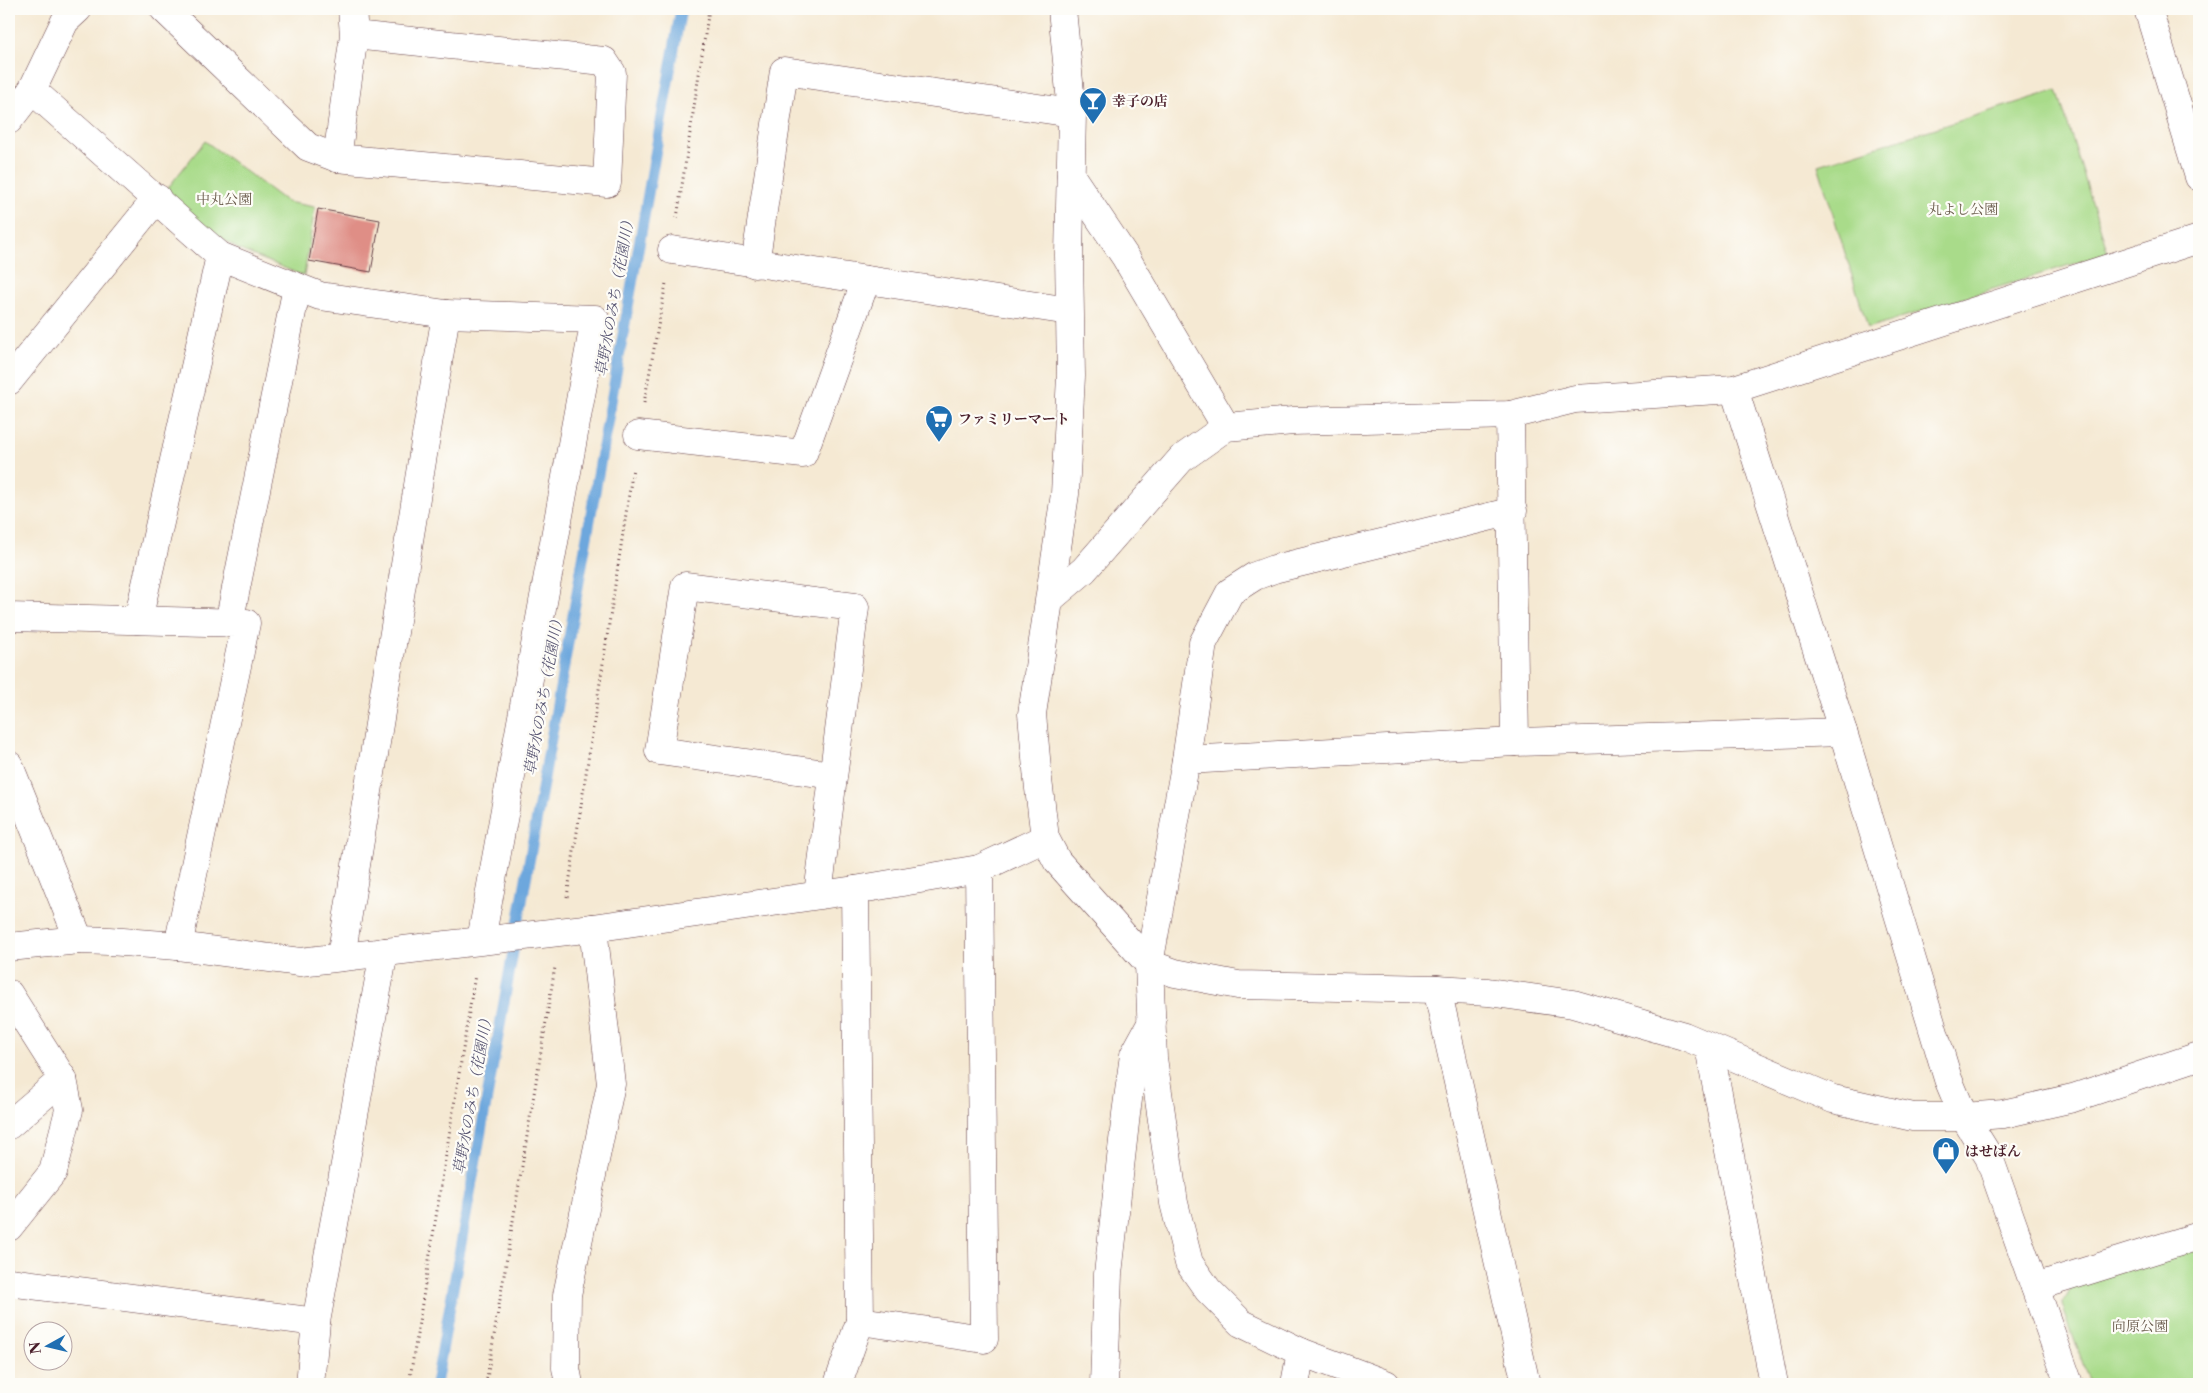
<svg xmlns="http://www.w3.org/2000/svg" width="2208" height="1393" viewBox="0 0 2208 1393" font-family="'Libre Caslon Text','Noto Serif JP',serif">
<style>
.green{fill:#a9db8a;stroke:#7a7d5a}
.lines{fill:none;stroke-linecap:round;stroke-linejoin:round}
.stream{stroke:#6da7dd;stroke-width:11}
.building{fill:#df8e86}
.minor-casing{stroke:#643d44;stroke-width:29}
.path{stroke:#643d44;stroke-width:3;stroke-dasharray:1 4;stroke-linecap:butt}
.minor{stroke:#fff;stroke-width:28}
.labels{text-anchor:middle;stroke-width:4.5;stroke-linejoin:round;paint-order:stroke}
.poi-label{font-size:14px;font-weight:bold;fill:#4a1f2b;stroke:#fdfcf7;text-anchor:start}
.park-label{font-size:14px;fill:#665748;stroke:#fdfcf7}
.water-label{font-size:15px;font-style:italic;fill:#585572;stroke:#fdfcf7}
</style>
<rect width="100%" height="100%" fill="#fdfcf7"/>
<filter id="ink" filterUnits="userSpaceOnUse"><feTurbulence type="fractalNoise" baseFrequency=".02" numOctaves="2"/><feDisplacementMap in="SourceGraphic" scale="10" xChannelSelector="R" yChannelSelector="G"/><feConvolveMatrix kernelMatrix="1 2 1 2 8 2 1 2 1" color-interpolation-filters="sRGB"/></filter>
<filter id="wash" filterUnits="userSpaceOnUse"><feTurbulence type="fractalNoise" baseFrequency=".0096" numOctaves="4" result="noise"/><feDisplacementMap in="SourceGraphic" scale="20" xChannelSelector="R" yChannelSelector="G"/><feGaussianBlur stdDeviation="1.12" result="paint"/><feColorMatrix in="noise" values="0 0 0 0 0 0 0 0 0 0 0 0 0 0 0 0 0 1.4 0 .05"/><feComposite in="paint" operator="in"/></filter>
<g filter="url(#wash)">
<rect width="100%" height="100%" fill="#f5e9d3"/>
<!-- green -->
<g class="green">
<polygon points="2057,90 2108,253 1868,328 1818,165"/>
<polygon points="205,141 287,202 315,207 304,276 240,250 200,225 167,189"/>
<polygon points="2199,1248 2199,1384 2090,1384 2062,1304 2073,1284"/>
</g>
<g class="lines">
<!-- stream -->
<polyline class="stream" points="436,1384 681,9"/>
</g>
<g id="blocks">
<!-- building -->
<polygon class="building" points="318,209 380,220 371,272 309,261"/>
</g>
</g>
<g filter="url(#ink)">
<use href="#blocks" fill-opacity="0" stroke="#643d44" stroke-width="1"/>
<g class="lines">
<defs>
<g id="minor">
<polyline points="164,9 308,147 337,158"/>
<polyline points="352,9 354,35 337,158 607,183 612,73 604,61 354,35"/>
<polyline points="1062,9 1072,113 1069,255 1071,376 1065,494 1032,714 1038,780 1045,838 1057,861 1149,964 1175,973 1238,985 1437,989 1488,992 1573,1004 1684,1036 1833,1099 1913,1117 1964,1117 2003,1114 2073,1098 2199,1056"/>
<polyline points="2148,9 2199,177"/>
<polyline points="32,90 220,256 297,287 320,296 446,314 595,319 481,940"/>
<polyline points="9,120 32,90 65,21 78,9"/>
<polyline points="1071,176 1126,258 1226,427"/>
<polyline points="672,250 1069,311"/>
<polyline points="755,264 784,71 1072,113"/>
<polyline points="9,381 157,198"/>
<polyline points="1734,389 1843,732 1948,1079 1964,1117 1989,1157 2069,1384"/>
<polyline points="1510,415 1515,742"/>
<polyline points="638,435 803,454 866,280"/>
<polyline points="1051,598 1084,570 1181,459 1226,427 1293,421 1510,415 1575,399 1734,389 2199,239"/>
<polyline points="9,617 246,623 178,946"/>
<polyline points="138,620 220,256"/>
<polyline points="229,623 297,287"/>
<polyline points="1186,760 1515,742 1843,732"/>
<polyline points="9,765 79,940"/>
<polyline points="818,894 855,607 685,586 659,751 833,775"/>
<polyline points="9,947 79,940 109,941 178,946 300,962 593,928 855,890 979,869 1045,838"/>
<polyline points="341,957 446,314"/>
<polyline points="1437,989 1526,1384"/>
<polyline points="9,994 63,1079 69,1110 53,1172 9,1227"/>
<polyline points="1709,1047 1774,1384"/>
<polyline points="9,1125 63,1079"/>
<polyline points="9,1282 316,1322"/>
<polyline points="2035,1287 2199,1236"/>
<polyline points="860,1321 984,1339 979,869"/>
<polyline points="310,1384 316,1322 384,952"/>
<polyline points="569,1384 566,1368 567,1295 611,1084 593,928"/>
<polyline points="838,1384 860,1321 855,890"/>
<polyline points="1104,1384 1108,1274 1126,1114 1134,1055 1152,1022"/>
<polyline points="1295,1384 1301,1352"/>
<polyline points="1386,1384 1301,1352 1241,1323 1208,1290 1189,1263 1174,1203 1153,1058 1149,964 1186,760 1203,643 1230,592 1255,576 1274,569 1513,511"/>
</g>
</defs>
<!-- minor casing -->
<use href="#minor" class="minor-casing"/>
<!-- path -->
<g class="path">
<polyline points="677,218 709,9"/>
<polyline points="644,403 666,283"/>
<polyline points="567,897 633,468"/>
<polyline points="409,1384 475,975"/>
<polyline points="486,1384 555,967"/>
</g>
<!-- minor -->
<use href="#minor" class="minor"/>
</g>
</g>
<!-- icons -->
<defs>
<symbol id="bar-pin" viewBox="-11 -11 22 30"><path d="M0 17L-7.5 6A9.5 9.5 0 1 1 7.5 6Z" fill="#1f6fb2" stroke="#fdfcf7"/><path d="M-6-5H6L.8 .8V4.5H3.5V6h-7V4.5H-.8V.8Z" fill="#fff"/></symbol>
<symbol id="supermarket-pin" viewBox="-11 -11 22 30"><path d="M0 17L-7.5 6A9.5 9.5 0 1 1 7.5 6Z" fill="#1f6fb2" stroke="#fdfcf7"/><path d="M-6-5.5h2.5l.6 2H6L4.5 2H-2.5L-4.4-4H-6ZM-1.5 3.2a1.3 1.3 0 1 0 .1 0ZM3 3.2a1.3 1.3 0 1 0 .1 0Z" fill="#fff"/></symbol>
<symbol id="shop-pin" viewBox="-11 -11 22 30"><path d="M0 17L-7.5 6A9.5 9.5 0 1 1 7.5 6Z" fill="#1f6fb2" stroke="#fdfcf7"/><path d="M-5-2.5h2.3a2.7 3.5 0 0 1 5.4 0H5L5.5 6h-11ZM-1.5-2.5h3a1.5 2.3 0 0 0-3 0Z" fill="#fff"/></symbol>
</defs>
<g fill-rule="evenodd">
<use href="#bar-pin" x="1077" y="85" width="32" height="43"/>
<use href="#supermarket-pin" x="923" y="403" width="32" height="43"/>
<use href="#shop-pin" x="1930" y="1135" width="32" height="43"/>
</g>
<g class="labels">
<!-- poi labels -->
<g class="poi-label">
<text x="1112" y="106">幸子の店</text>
<text x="958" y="424">ファミリーマート</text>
<text x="1965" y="1156">はせぱん</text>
</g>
<!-- park labels -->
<g class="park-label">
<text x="224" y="204">中丸公園</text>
<text x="1963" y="214">丸よし公園</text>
<text x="2140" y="1331">向原公園</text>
</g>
<!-- water labels -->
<g class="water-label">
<text transform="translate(615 295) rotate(-80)" y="5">草野水のみち（花園川）</text>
<text transform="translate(544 694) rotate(-80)" y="5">草野水のみち（花園川）</text>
<text transform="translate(473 1093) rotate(-80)" y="5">草野水のみち（花園川）</text>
</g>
</g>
<!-- margin -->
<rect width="2208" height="1393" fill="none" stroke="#fdfcf7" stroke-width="30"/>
<!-- north arrow -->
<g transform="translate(48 1346) rotate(262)"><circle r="24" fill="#fdfcf7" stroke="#b5a4a5"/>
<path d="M0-4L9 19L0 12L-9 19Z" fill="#1f6fb2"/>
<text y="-8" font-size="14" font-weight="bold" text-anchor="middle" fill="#4a1f2b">N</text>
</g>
</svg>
